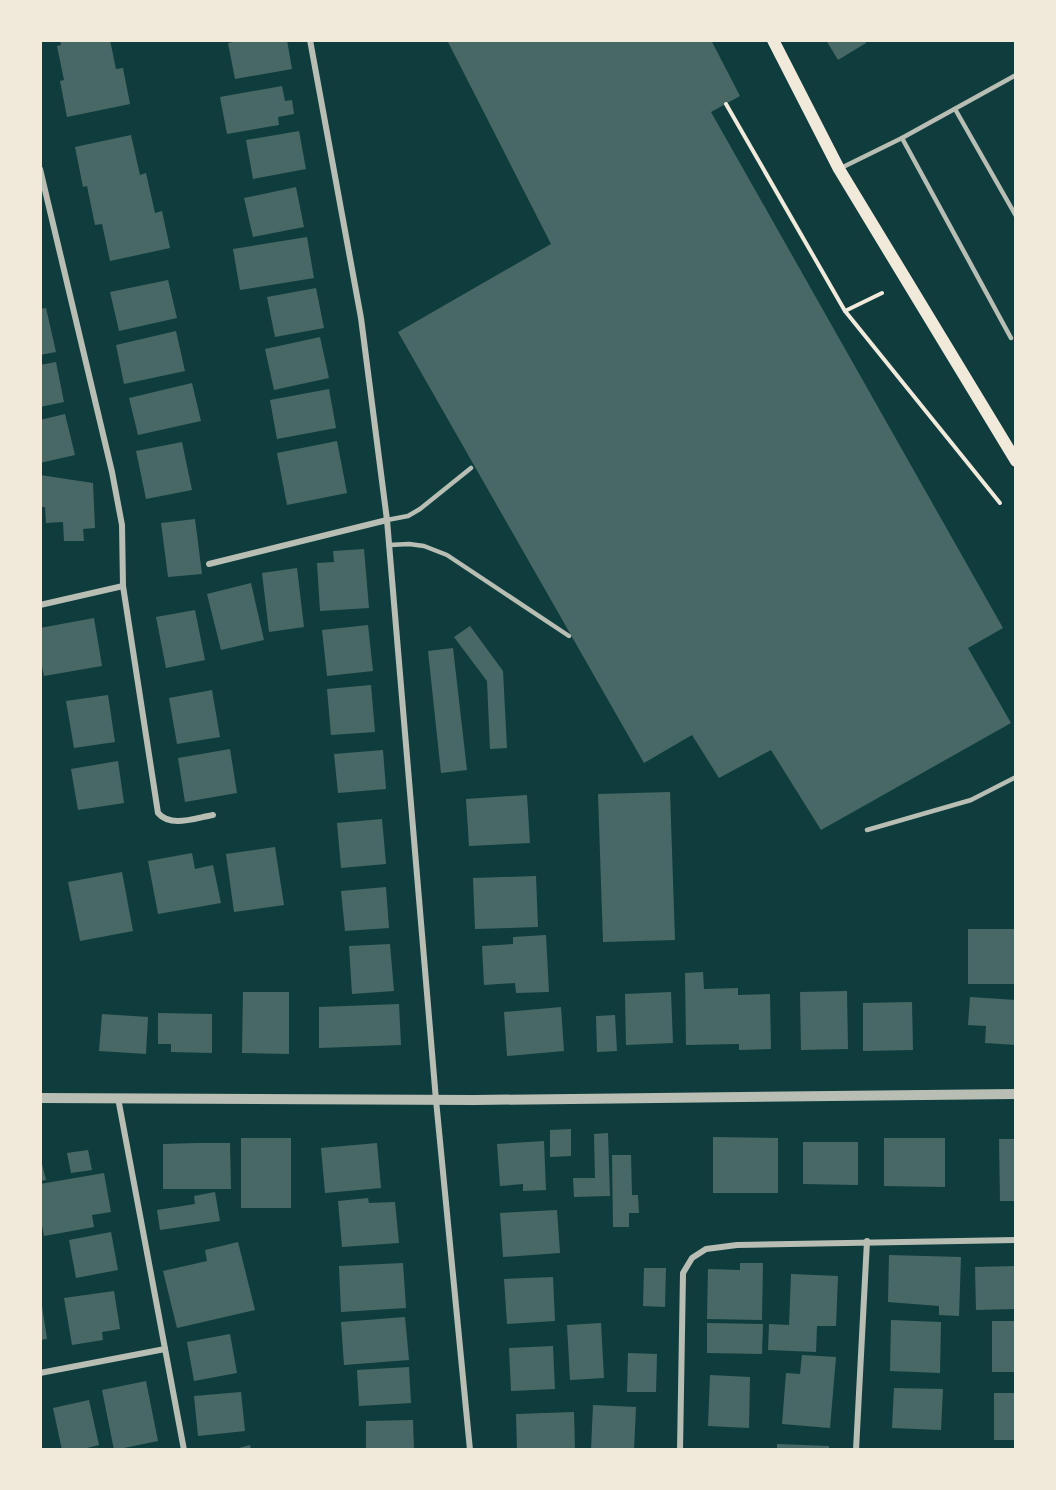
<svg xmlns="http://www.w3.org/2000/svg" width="1056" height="1490" viewBox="0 0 1056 1490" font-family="'Source Sans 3',sans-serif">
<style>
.building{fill:#486865}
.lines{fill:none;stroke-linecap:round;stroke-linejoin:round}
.path{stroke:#f1e9da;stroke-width:4}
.service{stroke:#b8beb3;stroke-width:4.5}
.minor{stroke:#b8beb3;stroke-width:6}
.tertiary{stroke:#b8beb3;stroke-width:10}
.secondary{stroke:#f1e9da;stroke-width:12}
</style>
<rect width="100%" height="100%" fill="#0f3d3e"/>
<!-- building -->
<g class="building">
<polygon points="60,40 110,40 116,69 123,68 130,104 67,117 60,81 64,80 57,46 61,45"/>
<polygon points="244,40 287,40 292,69 235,79 228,43"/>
<polygon points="447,40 711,40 740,96 711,112 1003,628 968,648 1011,723 821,830 771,750 719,778 692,735 644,763 398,332 551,244"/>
<polygon points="826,40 864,40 866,43 838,60"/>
<polygon points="282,86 285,101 292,100 294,114 278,117 279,125 227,134 220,97"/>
<polygon points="299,131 306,169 253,179 246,140"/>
<polygon points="131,135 140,175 146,173 155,213 162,211 170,248 110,261 102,224 95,225 87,186 83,187 75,147"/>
<polygon points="296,187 304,227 253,237 244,198"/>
<polygon points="307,237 314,278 240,290 233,249"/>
<polygon points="168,280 177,318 119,331 110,292"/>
<polygon points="316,288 324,328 275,337 267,297"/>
<polygon points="46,308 56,352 40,355 40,309"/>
<polygon points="176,331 185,371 124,384 116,345"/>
<polygon points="320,337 329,378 274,390 265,349"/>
<polygon points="56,362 64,402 40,407 40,365"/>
<polygon points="192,383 201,421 138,435 129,398"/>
<polygon points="329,389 336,428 277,439 270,400"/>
<polygon points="65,414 75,455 40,463 40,420"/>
<polygon points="337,441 347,493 287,505 277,453"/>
<polygon points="182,442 192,490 146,499 136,451"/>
<polygon points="40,475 93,483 95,528 83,529 84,541 64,541 63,522 46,523 45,507 40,507"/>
<polygon points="195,519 202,574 168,577 161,523"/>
<polygon points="364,549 369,608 320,611 317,563 334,562 333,551"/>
<polygon points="297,568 304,627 269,632 262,573"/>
<polygon points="251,583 264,640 221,650 207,594"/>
<polygon points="195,610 205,660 166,668 156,617"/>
<polygon points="94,618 102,666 44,676 40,657 40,628"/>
<polygon points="368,625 373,671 327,676 322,630"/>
<polygon points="470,626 503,671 507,748 490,749 487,681 454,637"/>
<polygon points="453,648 467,770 441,773 428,651"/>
<polygon points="371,685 375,732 331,735 327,689"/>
<polygon points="212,690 220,737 177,744 169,698"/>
<polygon points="108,695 115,742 74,748 66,701"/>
<polygon points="230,749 237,793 185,802 178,758"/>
<polygon points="383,750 386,789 338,793 334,754"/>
<polygon points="118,761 124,803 78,810 71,769"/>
<polygon points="670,792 675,940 603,942 598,794"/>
<polygon points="527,795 530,843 469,846 466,799"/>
<polygon points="382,819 386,864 341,868 337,823"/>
<polygon points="275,847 284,905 234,912 226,854"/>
<polygon points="192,853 195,869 213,865 221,903 158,914 148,861"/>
<polygon points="122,872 133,931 80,941 68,882"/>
<polygon points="536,876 538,927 475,929 473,878"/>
<polygon points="386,887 389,928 345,931 341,891"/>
<rect x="968" y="929" width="48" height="55"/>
<polygon points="546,935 549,992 516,993 515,983 484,985 482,946 513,944 513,937"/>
<polygon points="390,944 394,991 352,994 349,946"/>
<polygon points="703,972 704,989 738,988 738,995 770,994 771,1049 739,1050 739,1044 686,1045 685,973"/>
<polygon points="847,991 848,1049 801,1050 800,992"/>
<polygon points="243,992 289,992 289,1054 242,1053"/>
<polygon points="671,992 673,1043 626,1045 625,994"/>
<polygon points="970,997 1016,1000 1016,1045 985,1043 986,1026 968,1025"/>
<polygon points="912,1002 913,1050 863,1051 863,1003"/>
<polygon points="399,1004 401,1045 319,1048 319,1007"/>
<polygon points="561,1007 564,1051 507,1056 504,1012"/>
<polygon points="158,1013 212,1014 212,1053 171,1052 171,1044 158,1044"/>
<polygon points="102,1014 148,1017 146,1054 99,1051"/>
<polygon points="615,1015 617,1051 597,1052 596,1016"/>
<polygon points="571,1129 571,1156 550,1157 550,1130"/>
<polygon points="608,1133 610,1196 574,1197 573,1178 595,1178 594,1134"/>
<polygon points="713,1137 778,1138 778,1193 713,1193"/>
<rect x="241" y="1138" width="50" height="70"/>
<polygon points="884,1138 945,1138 945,1187 884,1186"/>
<polygon points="999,1139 1016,1139 1016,1201 1000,1201"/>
<polygon points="544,1141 546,1190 523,1191 523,1184 500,1186 497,1144"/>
<polygon points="803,1142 858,1142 858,1185 803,1184"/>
<polygon points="197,1143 230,1143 231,1189 163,1189 163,1144"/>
<polygon points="377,1143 381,1188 325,1193 321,1148"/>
<polygon points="88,1150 92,1170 71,1173 67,1153"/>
<polygon points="612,1155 631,1155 632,1195 638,1195 639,1213 629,1213 629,1227 613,1227"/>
<polygon points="40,1156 46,1180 40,1181"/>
<polygon points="104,1173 111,1212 92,1215 94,1227 44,1236 40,1215 40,1184"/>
<polygon points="215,1192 220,1221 160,1230 157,1210 195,1204 194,1196"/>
<polygon points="368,1198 369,1203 395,1202 399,1243 342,1247 338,1201"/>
<polygon points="557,1210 560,1253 503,1257 500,1213"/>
<polygon points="111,1232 118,1270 76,1278 69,1240"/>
<polygon points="238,1242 255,1310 177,1328 163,1271 207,1261 205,1250"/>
<polygon points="889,1255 961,1257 959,1316 939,1315 939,1306 888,1302"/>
<polygon points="403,1263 406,1308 341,1312 339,1266"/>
<polygon points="740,1263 763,1263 762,1320 707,1319 708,1269 740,1270"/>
<polygon points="1016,1266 1016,1309 976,1310 975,1267"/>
<polygon points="644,1268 666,1268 665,1307 643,1306"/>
<polygon points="791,1274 838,1276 836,1326 817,1326 816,1352 768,1350 769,1324 789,1325"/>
<polygon points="553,1277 555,1321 507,1324 504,1279"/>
<polygon points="114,1291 120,1329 102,1332 103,1340 72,1345 64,1298"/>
<polygon points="42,1306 47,1339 40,1340 40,1307"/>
<polygon points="405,1317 409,1360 344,1365 341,1322"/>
<polygon points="891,1320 941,1322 940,1373 890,1371"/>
<rect x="992" y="1321" width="24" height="51"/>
<polygon points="601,1323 604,1378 570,1380 567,1325"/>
<polygon points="707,1323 763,1324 762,1354 707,1353"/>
<polygon points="230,1334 237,1373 194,1381 187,1342"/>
<polygon points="553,1346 555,1389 511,1391 509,1348"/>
<polygon points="628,1353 657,1354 656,1392 627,1392"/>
<polygon points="802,1355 836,1357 830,1428 782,1424 786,1373 800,1374"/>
<polygon points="409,1367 411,1403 359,1406 357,1370"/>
<polygon points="710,1375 750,1377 749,1428 708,1426"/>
<polygon points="146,1381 158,1441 114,1450 102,1390"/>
<polygon points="894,1388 943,1389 941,1430 892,1428"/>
<polygon points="241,1392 245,1431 198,1436 194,1396"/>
<rect x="994" y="1393" width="22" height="47"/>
<polygon points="89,1400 99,1445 79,1450 62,1450 53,1408"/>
<polygon points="593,1405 636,1407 634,1450 591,1450"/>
<polygon points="574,1412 575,1450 517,1450 516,1414"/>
<polygon points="413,1420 414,1450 366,1450 366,1421"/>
<polygon points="777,1444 829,1446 829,1450 777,1450"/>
<polygon points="250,1445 251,1450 235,1450 235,1449"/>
</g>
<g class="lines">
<!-- path -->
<g class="path">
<polyline points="726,104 845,311 882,293"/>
<polyline points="845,311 1000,503"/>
</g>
<!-- service -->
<g class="service">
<polyline points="955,109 1016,216"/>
<polyline points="902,138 1011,338"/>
<polyline points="841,168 902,138 1016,75"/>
<polyline points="387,520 408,516 420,509 471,468"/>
<polyline points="389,545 409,544 424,546 447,555 569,636"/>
<polyline points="867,830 971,800 1016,777"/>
</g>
<!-- minor -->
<g class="minor">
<polyline points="310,40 361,318 387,520 436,1100 470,1450"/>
<path d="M40,169L112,472L122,525L123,586L158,813C171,828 195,818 213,815"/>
<polyline points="209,564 387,520"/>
<polyline points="40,605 123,586"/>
<polyline points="118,1098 184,1450"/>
<polyline points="40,1373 165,1349"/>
<polyline points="680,1450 683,1273 692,1258 706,1249 737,1245 1016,1240"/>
<polyline points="856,1450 867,1241"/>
</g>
<!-- tertiary -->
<polyline class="tertiary" points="40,1098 475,1100 1016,1094"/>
<!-- secondary -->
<polyline class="secondary" points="773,40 839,169 1016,461"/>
</g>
<!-- border -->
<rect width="1056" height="1490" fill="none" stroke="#f1e9da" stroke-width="84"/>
</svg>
